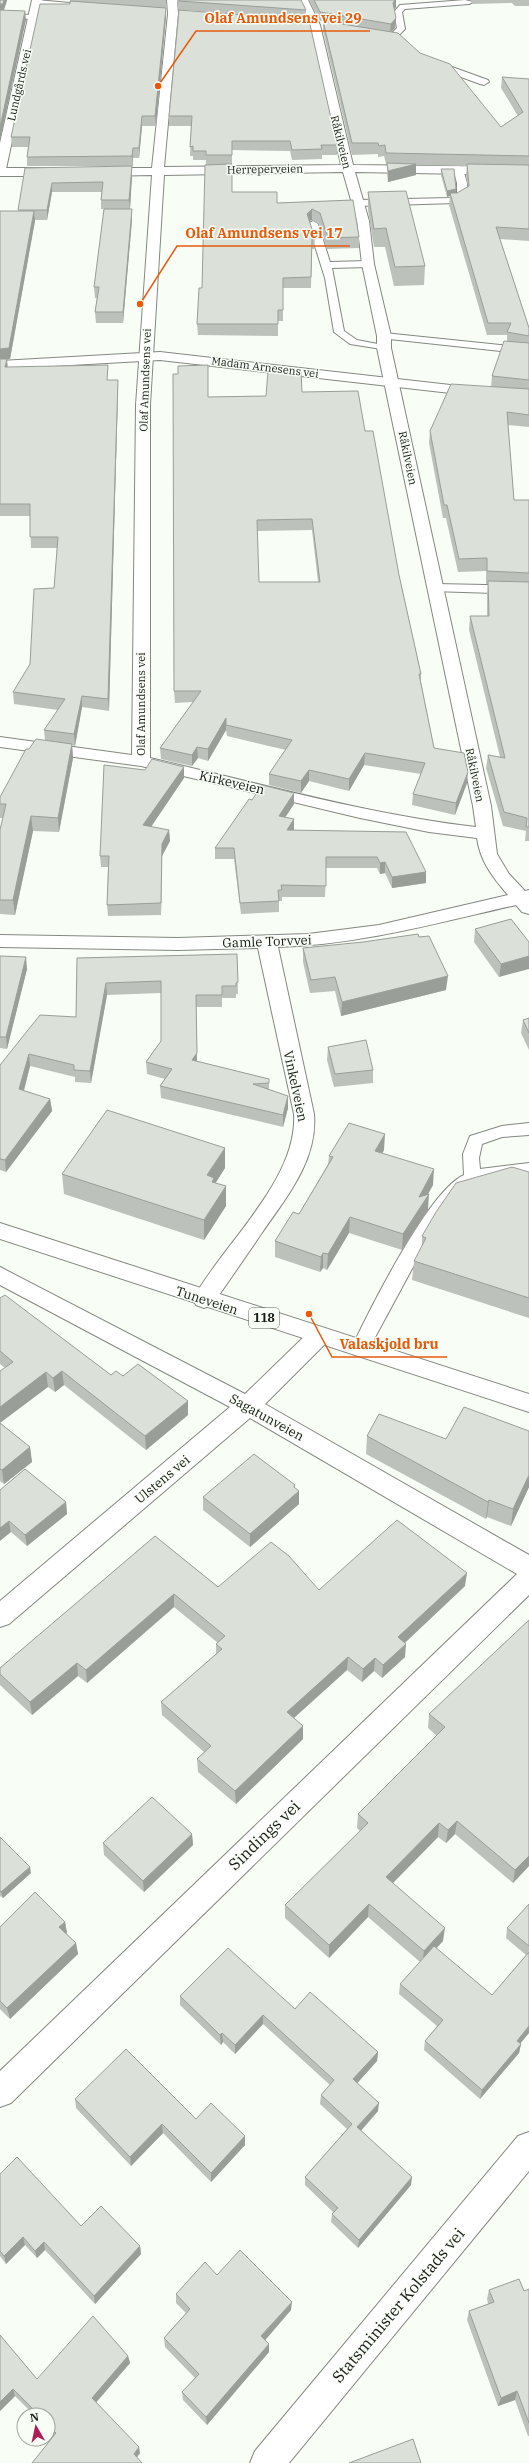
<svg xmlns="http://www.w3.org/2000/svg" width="529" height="2463" viewBox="0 0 529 2463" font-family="'IBM Plex Serif',serif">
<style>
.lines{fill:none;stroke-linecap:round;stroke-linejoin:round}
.service-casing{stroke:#838881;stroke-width:2}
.minor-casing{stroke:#838881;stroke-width:2}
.tertiary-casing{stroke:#838881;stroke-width:2}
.primary-casing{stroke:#838881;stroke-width:2}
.service{fill:#fff;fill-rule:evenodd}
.minor{fill:#fff;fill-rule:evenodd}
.tertiary{fill:#fff;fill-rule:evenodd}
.primary{fill:#fff;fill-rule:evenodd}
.wall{fill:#bcc2bb;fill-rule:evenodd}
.shaded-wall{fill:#999e98}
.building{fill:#dbe1d9;stroke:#999e98;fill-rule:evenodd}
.labels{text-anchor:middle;stroke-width:3;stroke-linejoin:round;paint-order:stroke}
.far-street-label{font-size:11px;fill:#171916;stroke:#f8fef6}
.shield{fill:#f8fef6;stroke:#5a5e59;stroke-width:1}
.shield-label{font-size:12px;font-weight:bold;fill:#171916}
.street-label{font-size:13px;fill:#171916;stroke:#f8fef6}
.near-street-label{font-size:16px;fill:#171916;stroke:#f8fef6}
.leader{fill:none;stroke:#e8590c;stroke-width:1.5}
.callout-dot{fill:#e8590c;stroke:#f8fef6;stroke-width:1.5}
.callout-label{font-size:14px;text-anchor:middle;font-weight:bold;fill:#e8590c;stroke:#f8fef6;stroke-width:3;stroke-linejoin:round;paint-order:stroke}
</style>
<rect width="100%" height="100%" fill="#f8fef6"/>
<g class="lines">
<defs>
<g id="service">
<polygon points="465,0 473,2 469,4 405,9 402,12 405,29 395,39 388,37 397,28 394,12 400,5"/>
<polygon points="0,14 34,15 38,17 34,19 0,18"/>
<polygon points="458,166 463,169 467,183 467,197 456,203 358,206 353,203 358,200 451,198 457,196 457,183 453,169"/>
<polygon points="313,221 318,224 330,262 368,261 373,264 368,267 332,268 344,331 357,340 388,346 388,350 350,344 334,332 325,278 308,224"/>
<polygon points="384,333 529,348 529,354 380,338 380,334"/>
<polygon points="436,584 529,586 529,594 432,591 430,588"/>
<path d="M529,1123V1135L502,1137L482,1144L479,1158L480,1169L529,1163V1175L484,1180L472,1185L457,1196L433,1230L366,1354L360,1356L354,1354L351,1349C369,1311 429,1190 464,1175L463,1154L470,1136L502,1126Z"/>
</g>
<g id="minor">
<polygon points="37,0 81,4 86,7 81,10 33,5 32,3"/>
<path d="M167,0H177L178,14L164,167L341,165L310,25L298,0H308L320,25L353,165L529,167V175L355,172L369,221L374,264L391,336V348L491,806L497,854L509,874L525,891L529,890V914L522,912L516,905C437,923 359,945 278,947L314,1114C318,1160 286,1198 261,1234C245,1258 228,1282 212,1305L204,1308L196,1305L193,1299C223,1244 298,1180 294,1114L258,948L178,950L0,947V935L178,938L308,934L379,925L508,895C493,878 480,861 477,838L429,832L360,818L141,766L0,747V737L132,755L136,405L152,175L102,176L96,172L102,168H152L168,14ZM343,172L357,221L362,264L377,336V348L473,806L476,827C365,814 258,783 150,758V405L164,175Z"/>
<polygon points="430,59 488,80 489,82 484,85 480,84 426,64 426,60"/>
<polygon points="0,168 54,168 60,172 54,176 0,176"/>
<polygon points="0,1267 245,1394 311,1330 319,1327 327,1330 331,1336 327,1342 265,1404 529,1555 529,1595 11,2103 0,2107 0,2071 517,1574 250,1418 9,1624 0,1627 0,1601 230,1407 0,1285"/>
<polygon points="529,2132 529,2171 289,2463 250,2463 255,2451 518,2136"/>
</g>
<g id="tertiary">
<polygon points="32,0 42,0 6,169 0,173 0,143"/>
<polygon points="160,352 529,394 529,402 160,360 0,369 0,361"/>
</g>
<polygon id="primary" points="0,1223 529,1394 529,1412 0,1239"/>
</defs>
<!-- service casing -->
<use href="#service" class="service-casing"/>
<!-- minor casing -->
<use href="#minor" class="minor-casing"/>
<!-- tertiary casing -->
<use href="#tertiary" class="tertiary-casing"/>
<!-- primary casing -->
<use href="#primary" class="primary-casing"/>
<!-- service -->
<use href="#service" class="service"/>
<!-- minor -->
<use href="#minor" class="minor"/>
<!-- tertiary -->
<use href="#tertiary" class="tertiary"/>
<!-- primary -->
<use href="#primary" class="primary"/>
</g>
<!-- wall -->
<g class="wall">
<polygon points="70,0 166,0 166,8 158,8 166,17 156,126 142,126 139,158 133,158 133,166 27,166 27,157 28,147 12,147 11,137 70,4"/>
<polygon points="177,0 301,0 306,10 306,19 184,10 337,145 337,155 322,155 322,159 292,160 290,151 232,150 232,192 277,203 353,200 359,237 359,248 327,249 319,224 312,220 309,222 315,238 314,249 312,249 311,288 283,288 283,321 278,321 278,336 198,335 197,324 202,288 206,160 193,160 193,156 190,156 191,126 169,126 169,116 179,10"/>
<polygon points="309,0 396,0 396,7 394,10 395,28 391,32 501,127 518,116 501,88 502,77 529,79 529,241 500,239 529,328 529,427 508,425 514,500 529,500 529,841 525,841 526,831 503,826 486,768 488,755 500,757 469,630 470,616 487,616 487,594 488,584 486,584 486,571 458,572 446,518 443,518 429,443 430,431 491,387 492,376 507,341 507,335 487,335 449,205 450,196 447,197 441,175 441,169 456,189 456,193 457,193 468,187 466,175 467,166 416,165 416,175 388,182 387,174 387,164 386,164 384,156 378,157 378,154 352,155 323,31 323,21 320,21"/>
<polygon points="470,0 529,0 529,6 515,6 512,3 472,4 472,1"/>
<polygon points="25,168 132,176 130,209 132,220 123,323 96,323 95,312 97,298 95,298 94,287 104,209 101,209 101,200 102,192 52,192 47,220 35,220 10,359 6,359 7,359 7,367 108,380 118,380 118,391 109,711 82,707 75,746 72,745 73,758 59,832 33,831 15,915 0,914 0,830 3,818 0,818 0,797 29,749 45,740 44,730 58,710 14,704 13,692 30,664 54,588 57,548 31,548 30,516 0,516 0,211 19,211"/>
<polygon points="368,192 425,266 424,285 394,286 385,247 374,247 368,210"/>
<path d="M178,374L208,397L266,396L302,392L365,431L399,575L421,674V682L434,748L467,783L455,815L412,805L413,794L421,774L364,765L349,791L309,781L301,793L269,785V774L286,750L227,736L226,730L208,761L198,758L192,766L161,759L160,748L193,702L175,703L174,691ZM312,530L318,582H259L257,531Z"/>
<polygon points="184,767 184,778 151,827 169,830 170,841 162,856 161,915 108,916 107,905 108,867 101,867 100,856 145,770"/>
<polygon points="252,800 294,804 285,817 294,819 294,830 406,832 426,883 392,888 385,873 380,874 377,868 326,868 325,897 282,897 282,901 279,901 279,912 241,914 234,859 215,859 215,848"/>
<polygon points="511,919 499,977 474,942 475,929"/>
<polygon points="419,937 446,990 341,1016 335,991 310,993 303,962 303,948"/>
<polygon points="237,954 238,994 236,994 236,998 222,998 222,1007 196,1007 197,1062 269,1079 269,1089 288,1108 283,1127 161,1098 160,1086 165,1079 147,1074 146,1062 161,1041 161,993 107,995 91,1083 75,1082 75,1077 30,1066 24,1091 50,1099 52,1111 6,1172 0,1170 0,1065 76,1017 77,958"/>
<polygon points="0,956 27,969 7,1049 0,1048"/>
<polygon points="529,1018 529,1050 521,1033 523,1020"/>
<polygon points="328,1047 373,1070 373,1083 334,1087 327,1060"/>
<polygon points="384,1150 382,1154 433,1185 427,1195 428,1210 402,1250 349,1233 327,1270 323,1268 320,1272 275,1257 275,1241 299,1214 328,1164 329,1156"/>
<polygon points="225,1168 215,1183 226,1186 226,1206 204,1240 64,1194 62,1174"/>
<polygon points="529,1172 529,1318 412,1280 414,1261 422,1247 422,1236"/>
<polygon points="0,1298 111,1375 123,1376 188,1401 188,1415 146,1450 64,1385 55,1392 48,1387 5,1368 0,1364"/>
<polygon points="0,1423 30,1447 32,1462 4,1484 0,1481"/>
<polygon points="529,1431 529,1487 511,1526 487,1517 486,1519 366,1454 367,1436 446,1439"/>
<polygon points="295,1485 295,1488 299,1504 250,1547 203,1510 203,1497"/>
<polygon points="0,1490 66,1502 67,1514 27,1546 11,1532"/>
<polygon points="155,1536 218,1587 319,1590 465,1586 405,1643 405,1657 382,1678 374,1671 362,1682 347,1670 294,1718 303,1726 303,1739 236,1804 198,1772 197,1759 204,1752 162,1715 161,1702 216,1654 216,1644 218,1643 174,1607 87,1683 78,1676 32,1715 0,1685 0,1668"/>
<polygon points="529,1620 529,1866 513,1883 455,1834 446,1843 438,1837 393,1883 443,1941 436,1948 492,1995 526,1955 506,1938 507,1928 529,1904 529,2033 520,2043 521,2044 519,2053 480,2099 424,2050 425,2041 437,2026 399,1994 400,1984 420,1962 368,1917 329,1958 285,1918 285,1905 360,1831 357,1828 358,1814 437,1736 428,1728 429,1714"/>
<polygon points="192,1834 193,1845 144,1892 104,1855 103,1843"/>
<polygon points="0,1837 31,1873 3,1898 0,1896"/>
<polygon points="65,1922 67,1933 66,1933 76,1943 78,1954 10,2019 0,2009 0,1927"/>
<polygon points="180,1996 295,2009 378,2052 377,2061 357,2083 378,2111 361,2131 411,2185 358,2248 331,2222 332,2214 333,2212 305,2185 305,2177 347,2129 320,2104 321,2095 330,2085 263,2024 235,2054 223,2042 221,2045 180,2005"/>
<polygon points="75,2099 196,2119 245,2136 245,2145 211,2182 163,2133 131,2166 76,2108"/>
<polygon points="0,2174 81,2226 140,2246 141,2254 95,2304 45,2250 37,2258 25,2245 6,2264 0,2256"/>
<polygon points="217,2275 291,2310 265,2340 269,2352 207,2425 183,2400 182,2392 195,2378 165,2347 164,2338 186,2313 176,2303 176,2294"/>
<polygon points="529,2289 529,2436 528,2436 515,2400 498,2406 467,2320 469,2311 488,2304 487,2299 489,2290 524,2291"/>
<polygon points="0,2335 37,2379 128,2356 130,2363 96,2402 140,2453 137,2457 54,2436 48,2429 48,2415 34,2415 15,2396 0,2411"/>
</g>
<!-- shaded-wall -->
<g class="shaded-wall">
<polygon points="4,0 7,0 7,1 3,13 0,13 0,4"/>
<polygon points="395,0 396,0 396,7 393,12 393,3"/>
<polygon points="166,8 166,17 156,126 155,116"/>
<polygon points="25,11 26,20 0,140 0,127"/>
<polygon points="396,18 395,28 390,33 391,24"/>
<polygon points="142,116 142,126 139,158 139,148"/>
<polygon points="133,148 133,166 132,156"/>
<polygon points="416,164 416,175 388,182 388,171"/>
<polygon points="132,166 132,176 130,209 129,200"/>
<polygon points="52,183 52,192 47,220 47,210"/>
<polygon points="456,189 456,195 450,193 450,196 447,197 447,191"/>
<polygon points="132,209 132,220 123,323 123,312"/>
<polygon points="312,209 312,220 307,224 307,214"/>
<polygon points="34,211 35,221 10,359 0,360 0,349"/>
<polygon points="7,359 8,370 5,367"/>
<polygon points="118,380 118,391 109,711 108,699"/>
<polygon points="82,696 82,707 75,746 74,734"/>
<polygon points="226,718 226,730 208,761 208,749"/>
<polygon points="72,744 73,758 59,832 58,818"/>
<polygon points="197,747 198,758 192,766 192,755"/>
<polygon points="365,753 364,765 349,791 349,779"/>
<polygon points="184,767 184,778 144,837 143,825"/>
<polygon points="309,770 309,781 301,793 301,781"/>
<polygon points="468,772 467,783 455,815 456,803"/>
<polygon points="294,793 294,804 279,827 279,816"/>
<polygon points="31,816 33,831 15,915 13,900"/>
<polygon points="294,819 294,830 287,830"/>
<polygon points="169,830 170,841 162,856 161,915 161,903 162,844"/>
<polygon points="385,862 385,873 380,874 380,863"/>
<polygon points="426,872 426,883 392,888 392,877"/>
<polygon points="529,956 529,969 499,977 501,964"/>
<polygon points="26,957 27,969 7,1049 6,1037"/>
<polygon points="448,976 446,990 341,1016 342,1002"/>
<polygon points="106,983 107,995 91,1083 90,1071"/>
<polygon points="196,995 197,1065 192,1060"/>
<polygon points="29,1054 30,1066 21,1101 19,1089"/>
<polygon points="288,1096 288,1108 283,1127 283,1115"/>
<polygon points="50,1099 52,1111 6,1172 5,1160"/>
<polygon points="385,1134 384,1150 374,1167 375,1151"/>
<polygon points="225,1148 225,1168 215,1184 215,1198 207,1175"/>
<polygon points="434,1169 433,1185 423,1203 429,1194 428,1210 402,1250 403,1234 419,1197"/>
<polygon points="226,1186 226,1206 204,1240 204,1220"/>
<polygon points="350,1217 349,1233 327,1270 328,1254"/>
<polygon points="323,1253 323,1268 320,1272 321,1257"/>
<polygon points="62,1371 64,1385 55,1392 53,1378"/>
<polygon points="46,1372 48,1387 0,1423 0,1407"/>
<polygon points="188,1401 188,1415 146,1450 145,1436"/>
<polygon points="30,1447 32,1462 4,1484 2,1470"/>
<polygon points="529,1475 529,1487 511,1526 513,1509"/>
<polygon points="295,1485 295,1495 299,1491 299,1504 250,1547 250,1534"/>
<polygon points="489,1500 487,1517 486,1519 488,1502"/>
<polygon points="66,1502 67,1514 27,1546 25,1535"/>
<polygon points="9,1521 11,1532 0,1541 0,1528"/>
<polygon points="467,1573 465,1586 397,1650 398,1637"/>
<polygon points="174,1594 174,1607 87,1683 86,1670"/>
<polygon points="406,1644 405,1657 382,1678 383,1665"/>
<polygon points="348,1657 347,1670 286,1725 287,1712"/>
<polygon points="375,1658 374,1671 362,1682 363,1669"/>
<polygon points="77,1663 78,1676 32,1715 30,1702"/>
<polygon points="303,1726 303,1739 236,1804 235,1791"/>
<polygon points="457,1821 455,1834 446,1843 448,1830"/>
<polygon points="439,1823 438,1837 385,1891 386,1877"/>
<polygon points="192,1834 193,1845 144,1892 143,1881"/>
<polygon points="529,1856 529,1866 513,1883 515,1870"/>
<polygon points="30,1867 31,1873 3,1898 1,1892"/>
<polygon points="369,1904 368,1917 329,1958 329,1945"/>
<polygon points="65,1922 67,1933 61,1938 59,1927"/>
<polygon points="445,1928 443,1941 422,1964 424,1951"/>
<polygon points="76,1943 78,1954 10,2019 7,2008"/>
<polygon points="263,2015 263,2024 235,2054 235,2045"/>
<polygon points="529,2026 529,2033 515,2050 517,2041"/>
<polygon points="222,2033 223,2042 221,2045 220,2035"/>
<polygon points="521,2044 519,2053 480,2099 482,2090"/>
<polygon points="378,2052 377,2061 353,2088 353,2079"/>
<polygon points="379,2103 378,2111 356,2136 357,2127"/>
<polygon points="162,2124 163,2133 131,2166 130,2157"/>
<polygon points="245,2136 245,2145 211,2182 211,2173"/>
<polygon points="412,2177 411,2185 358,2248 359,2240"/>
<polygon points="23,2237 25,2245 6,2264 4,2256"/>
<polygon points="44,2242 45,2250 37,2258 35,2251"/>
<polygon points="140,2246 141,2254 95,2304 94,2296"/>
<polygon points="292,2302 291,2310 261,2345 261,2336"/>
<polygon points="269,2344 269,2352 207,2425 206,2417"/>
<polygon points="128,2356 130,2363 94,2405 92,2398"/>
<polygon points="13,2389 15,2396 0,2411 0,2402"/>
<polygon points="517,2391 515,2400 498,2406 501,2398"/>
<polygon points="139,2447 140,2453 135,2460 134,2454"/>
</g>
<!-- building -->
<g class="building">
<polygon points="0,0 4,0 3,4 0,4"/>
<polygon points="179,0 301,0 306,10 179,1"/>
<polygon points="314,0 395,0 393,3 396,18 391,24 320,12"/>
<polygon points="70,1 166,8 155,116 142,116 139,148 133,148 132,156 27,157 30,137 11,137 40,4 70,4"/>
<polygon points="0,10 25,11 0,127"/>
<polygon points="179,10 309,20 337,145 321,145 322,149 292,150 290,141 232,141 232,155 206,155 206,151 193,151 193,146 190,147 192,116 169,116"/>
<polygon points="323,21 398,33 420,53 450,64 501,127 523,112 502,77 529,79 529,156 386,153 385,145 379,146 378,143 352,143"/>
<polygon points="387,163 416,164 388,171"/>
<polygon points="232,164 232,192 277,192 277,203 353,200 359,237 328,238 320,213 312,209 307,214 315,238 312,239 311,277 283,278 283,310 278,310 278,324 197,324 199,288 202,288 205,165"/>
<polygon points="467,164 529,165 529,229 496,227 529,328 529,336 507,332 511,323 488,323 450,193 457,193 469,186"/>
<polygon points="132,166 129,200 101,200 103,182 52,183 47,210 18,210 25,168"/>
<polygon points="441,169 454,169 456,189 447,191"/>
<polygon points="406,191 425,266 395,267 386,228 374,229 368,192"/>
<polygon points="104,209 132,209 123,312 95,312 99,287 94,287"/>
<polygon points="0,211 34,211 9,348 0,349"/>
<polygon points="504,341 529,343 529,380 492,376"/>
<polygon points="0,359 7,359 5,367 108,365 107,380 118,380 108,699 82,696 74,734 44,730 65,699 13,692 30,664 34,589 54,588 58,537 30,537 30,504 0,504"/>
<path d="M208,365V397L266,396L268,371L301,372L302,392L358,391L365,431H373L399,575L421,674H419L434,748L464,753L468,772L456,803L413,794L425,763L365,753L349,779L309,770L301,781L269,774L292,740L226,725V718L208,749L197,747L192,755L160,748L201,691H174L173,374H178V366ZM312,519L320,582H259L257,520Z"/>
<polygon points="451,384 529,389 529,415 507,412 514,500 529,500 529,573 487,571 487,558 459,559 447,505 444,505 430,431"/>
<polygon points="488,581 529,582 529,827 526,827 527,818 504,812 488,755 505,758 470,616 489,616"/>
<polygon points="36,739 72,744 58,818 31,816 13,900 0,900 0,830 6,804 0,804 0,797 26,749 29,749"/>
<polygon points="152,759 184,767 143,825 169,830 162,844 161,903 107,905 109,856 100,856 104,765 145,770"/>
<polygon points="262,785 294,793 279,816 294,819 287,830 406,832 426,872 392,877 385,862 380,863 377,857 326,857 326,886 281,885 282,890 278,890 279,901 240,903 234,848 215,848 249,799 252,800"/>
<polygon points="511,919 529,942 529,956 501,964 475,929"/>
<polygon points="418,934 419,937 429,936 448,976 342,1002 335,977 311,980 303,948 363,942"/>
<polygon points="237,954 238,982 236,983 236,986 222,986 222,995 196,995 197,1053 192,1060 269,1079 269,1083 253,1084 288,1096 283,1115 160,1086 172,1069 146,1062 161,1041 161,981 106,983 90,1071 74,1070 74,1065 29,1054 19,1089 50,1099 5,1160 0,1159 0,1065 40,1015 76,1017 77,958"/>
<polygon points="0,956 26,957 6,1037 0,1037"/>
<polygon points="529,1018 529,1033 523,1020"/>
<polygon points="366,1040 373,1070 335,1074 328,1047"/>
<polygon points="107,1110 225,1148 207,1175 214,1178 212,1182 226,1186 204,1220 62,1174"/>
<polygon points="349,1123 385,1134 375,1151 434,1169 419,1197 429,1194 403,1234 350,1217 328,1254 323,1253 321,1257 275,1241 293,1212 299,1214 333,1157 329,1156"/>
<polygon points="512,1167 529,1172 529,1298 414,1261 426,1238 422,1236 436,1212 456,1183"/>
<polygon points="5,1295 111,1375 116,1371 123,1376 138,1364 188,1401 145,1436 62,1371 53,1378 46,1372 0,1407 0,1371 13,1362 0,1351 0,1298"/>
<polygon points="464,1407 529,1431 529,1475 513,1509 489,1500 488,1502 367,1436 379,1414 446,1439"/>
<polygon points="0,1423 30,1447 2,1470 0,1469"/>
<polygon points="254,1454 295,1485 294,1487 299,1491 250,1534 203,1497"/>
<polygon points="25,1469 66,1502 25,1535 9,1521 0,1528 0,1490"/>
<polygon points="397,1520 467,1573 398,1637 406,1644 383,1665 375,1658 363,1669 348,1657 287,1712 303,1726 235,1791 197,1759 211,1746 161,1702 222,1649 216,1644 225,1636 174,1594 86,1670 77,1663 30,1702 0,1674 0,1668 155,1536 218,1587 271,1542 289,1556 319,1590"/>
<polygon points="529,1620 529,1856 515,1870 457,1821 448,1830 439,1823 386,1877 445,1928 424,1951 369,1904 329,1945 285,1905 368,1823 358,1814 445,1727 429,1714"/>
<polygon points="152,1797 192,1834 143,1881 103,1843"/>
<polygon points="0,1837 30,1867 1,1892 0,1891"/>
<polygon points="35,1892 65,1922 59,1927 76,1943 7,2008 0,2001 0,1927"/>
<polygon points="529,1904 529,1946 507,1928"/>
<polygon points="434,1946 492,1995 529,1952 529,2026 517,2041 521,2044 482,2090 425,2041 443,2020 400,1984"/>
<polygon points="228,1948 295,2009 310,1992 378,2052 353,2079 379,2103 357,2127 412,2177 359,2240 332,2214 338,2208 305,2177 352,2124 321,2095 334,2080 263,2015 235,2045 222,2033 220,2035 180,1996"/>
<polygon points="126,2049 196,2119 211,2103 245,2136 211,2173 162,2124 130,2157 75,2099"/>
<polygon points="17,2157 81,2226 101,2206 140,2246 94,2296 44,2242 35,2251 23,2237 4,2256 0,2251 0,2174"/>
<polygon points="240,2250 292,2302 261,2336 269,2344 206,2417 182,2392 199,2374 164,2338 190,2309 176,2294 205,2262 217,2275"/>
<polygon points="519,2279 524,2291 529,2289 529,2423 517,2391 501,2398 469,2311 494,2302 489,2290"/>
<polygon points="93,2316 128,2356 92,2398 139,2447 134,2454 142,2463 32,2463 56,2433 48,2425 48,2415 39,2415 13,2389 0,2402 0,2335 37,2379"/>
<polygon points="413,2439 421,2463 349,2463"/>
</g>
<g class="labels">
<!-- far-street labels -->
<g class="far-street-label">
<text transform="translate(19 85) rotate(-77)" y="4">Lundgårds vei</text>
<text transform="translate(341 142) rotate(76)" y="4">Råkilveien</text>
<text transform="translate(265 169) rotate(-1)" y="4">Herreperveien</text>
<text transform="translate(265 367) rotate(7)" y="4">Madam Arnesens vei</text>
<text transform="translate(145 380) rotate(-88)" y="4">Olaf Amundsens vei</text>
<text transform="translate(408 458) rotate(78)" y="4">Råkilveien</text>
<text transform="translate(141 704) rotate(-90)" y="4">Olaf Amundsens vei</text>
<text transform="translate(475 775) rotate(78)" y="4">Råkilveien</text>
</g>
<!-- shield labels -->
<rect class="shield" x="249" y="1308" width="30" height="20" rx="3"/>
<g class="shield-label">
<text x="264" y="1322">118</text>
</g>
<!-- street labels -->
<g class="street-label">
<text transform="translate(232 782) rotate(13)" y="5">Kirkeveien</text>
<text transform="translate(267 941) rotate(-2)" y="5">Gamle Torvvei</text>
<text transform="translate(296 1086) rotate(78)" y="5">Vinkelveien</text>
<text transform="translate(207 1300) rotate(18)" y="5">Tuneveien</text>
<text transform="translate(267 1417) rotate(29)" y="5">Sagatunveien</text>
<text transform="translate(162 1479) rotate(-40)" y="5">Ulstens vei</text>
</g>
<!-- near-street labels -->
<g class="near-street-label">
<text transform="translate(264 1835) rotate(-44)" y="6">Sindings vei</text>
<text transform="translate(398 2305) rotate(-50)" y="6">Statsminister Kolstads vei</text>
</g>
</g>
<!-- callouts -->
<path class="leader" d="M158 86L196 31H370M140 304L177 246H350M309 1314L332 1357H447"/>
<g class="callout-dot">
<circle cx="158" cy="86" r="4"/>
<circle cx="140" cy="304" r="4"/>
<circle cx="309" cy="1314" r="4"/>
</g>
<g class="callout-label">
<text x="283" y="23">Olaf Amundsens vei 29</text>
<text x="264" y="238">Olaf Amundsens vei 17</text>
<text x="389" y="1349">Valaskjold bru</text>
</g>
<!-- north arrow -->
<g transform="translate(36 2427) rotate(351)"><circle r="19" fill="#f8fef6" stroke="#9ea29c"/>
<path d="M0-3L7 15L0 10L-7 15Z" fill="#ad1e58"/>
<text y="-6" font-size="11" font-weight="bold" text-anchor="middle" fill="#171916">N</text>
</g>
</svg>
